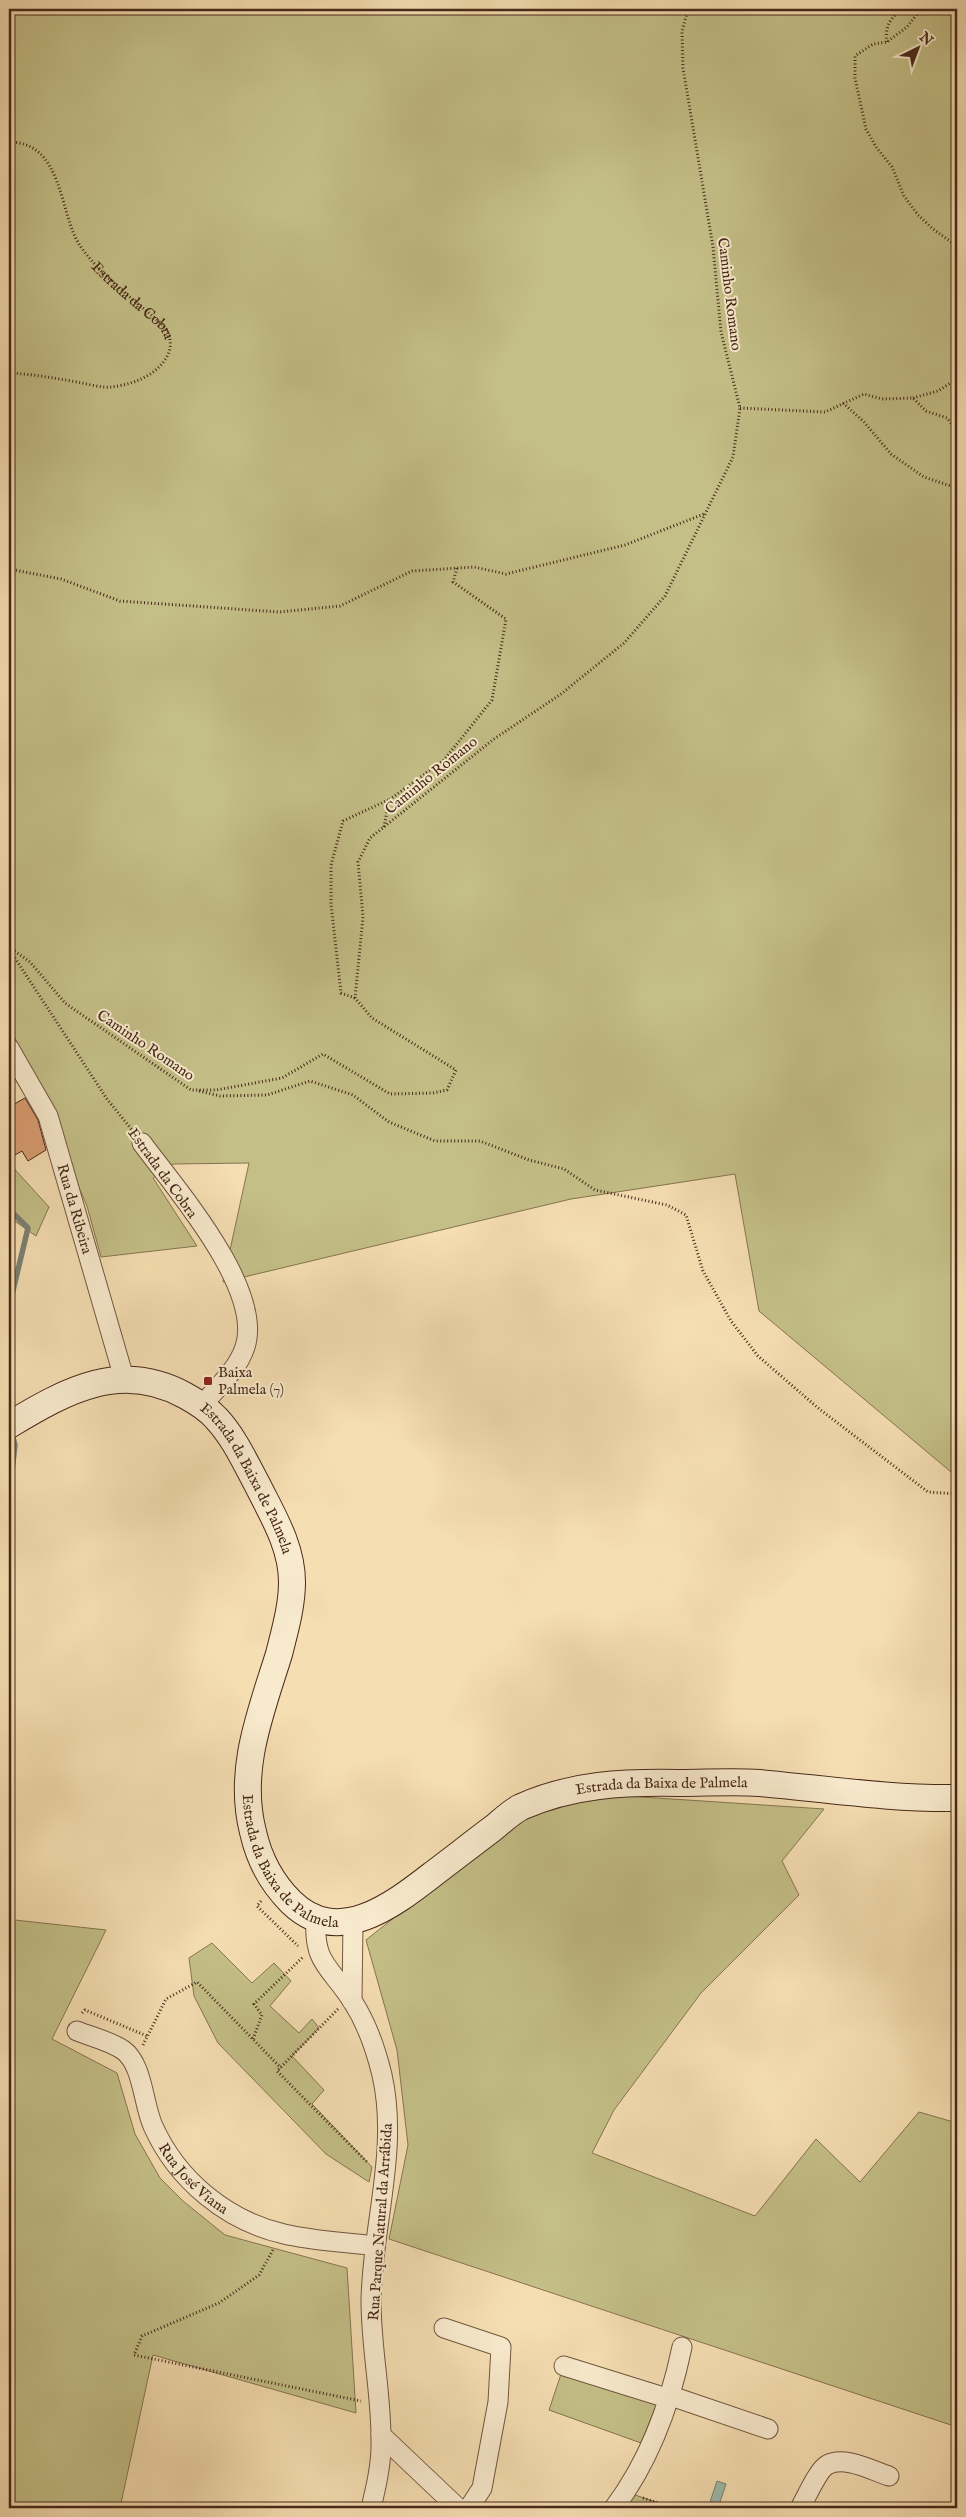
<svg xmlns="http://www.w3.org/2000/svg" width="966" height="2517" viewBox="0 0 966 2517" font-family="'IM FELL English',serif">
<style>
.green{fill:#c4bf87;stroke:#867450}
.water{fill:#9cbcad;stroke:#7a8172}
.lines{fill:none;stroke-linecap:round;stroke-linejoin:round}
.stream{stroke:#7a8172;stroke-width:5.5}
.building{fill:#da9d72;stroke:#48291a}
.street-casing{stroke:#735640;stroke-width:21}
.secondary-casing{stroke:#48291a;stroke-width:28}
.path{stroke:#48291a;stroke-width:3;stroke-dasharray:1 2.5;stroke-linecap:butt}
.street{stroke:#f8eacd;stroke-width:19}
.secondary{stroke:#f8eacd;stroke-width:26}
.poi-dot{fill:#8f2418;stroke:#f8eacd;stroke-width:2}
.labels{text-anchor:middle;stroke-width:4;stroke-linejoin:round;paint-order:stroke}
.street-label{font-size:15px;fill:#48291a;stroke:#f8eacd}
.poi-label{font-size:15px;fill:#48291a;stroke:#f8eacd;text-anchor:start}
</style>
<rect width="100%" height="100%" fill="#f5deb2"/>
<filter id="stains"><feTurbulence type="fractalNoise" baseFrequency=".004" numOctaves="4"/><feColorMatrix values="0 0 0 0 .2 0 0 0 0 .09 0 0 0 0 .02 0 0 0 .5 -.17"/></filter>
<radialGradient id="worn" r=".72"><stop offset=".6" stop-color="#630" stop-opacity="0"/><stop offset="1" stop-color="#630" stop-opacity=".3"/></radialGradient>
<!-- green -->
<g class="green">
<polygon points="9,9 957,9 957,1477 759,1311 735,1174 571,1199 223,1282 249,1163 173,1164 153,1178 197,1246 101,1257 87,1206 9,1024"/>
<polygon points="9,1163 49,1207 36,1236 9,1217"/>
<polygon points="611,1795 824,1809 782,1861 799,1895 701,1993 614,2110 592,2153 755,2216 816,2139 860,2182 919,2112 957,2123 957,2427 389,2239 408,2145 397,2050 366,1940 527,1812"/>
<polygon points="15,1920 106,1930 52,2039 117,2073 135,2134 160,2178 183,2201 225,2235 347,2268 356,2413 153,2355 120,2508 9,2508 9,1922"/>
<polygon points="212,1943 252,1983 274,1963 291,1981 270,2006 299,2033 312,2019 319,2028 292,2056 324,2090 312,2104 372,2167 369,2182 326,2154 218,2043 194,1996 189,1958"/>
<polygon points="563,2368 658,2401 641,2443 549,2410"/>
<polygon points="632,2494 674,2508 622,2508"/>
</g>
<!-- water -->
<polygon class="water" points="717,2481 726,2484 718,2508 708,2508"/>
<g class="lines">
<!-- stream -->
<g class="stream">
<polyline points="9,1209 28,1228 10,1303 9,1334"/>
<polyline points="9,1496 15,1445 11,1431"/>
</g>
</g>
<!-- building -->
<polygon class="building" points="25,1098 38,1120 46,1150 28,1161 22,1151 15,1155 9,1145 9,1107"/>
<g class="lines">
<defs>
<g id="street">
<path id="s2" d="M9,1048L48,1116L124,1378"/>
<path d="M142,1143C175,1188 264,1289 245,1347C238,1369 217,1388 202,1405"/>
<path d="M316,1919C313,1964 331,1967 353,2002C367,2024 376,2050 382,2075C399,2150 372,2226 371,2301C371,2349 382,2397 381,2445C381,2466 376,2487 371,2508"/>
<polyline points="352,2001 353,1921"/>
<path id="s3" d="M77,2031C92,2037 110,2041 123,2050C143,2064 143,2104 153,2126C177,2180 227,2221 284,2234C313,2241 345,2242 375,2246"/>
<polyline points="444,2328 501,2347 498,2402 482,2488 469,2508"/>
<polyline points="564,2366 670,2399"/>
<polyline points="671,2396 768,2429"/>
<polyline points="381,2435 458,2508"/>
<path d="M614,2508C650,2460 670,2405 682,2347"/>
<path d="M800,2508C806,2498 818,2470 827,2465C844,2455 873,2471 889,2476"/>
</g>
<g id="secondary">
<path id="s4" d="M9,1425C67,1390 121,1360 186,1396C197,1402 207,1408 216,1418C234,1437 245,1462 258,1486C273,1516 292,1547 292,1582C292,1606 285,1630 279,1654C261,1712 237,1770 253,1832C259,1859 271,1882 291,1902C338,1948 393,1905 433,1874C453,1859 472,1844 492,1829C501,1822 511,1812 521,1807C572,1784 624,1782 679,1783C706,1783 733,1781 760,1783C826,1789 891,1799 957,1798"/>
</g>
</defs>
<!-- street casing -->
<use href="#street" class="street-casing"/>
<!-- secondary casing -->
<use href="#secondary" class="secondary-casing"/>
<!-- path -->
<g class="path">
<polyline points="921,9 907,27 887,42 873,44 855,56 855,78 866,129 876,147 892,167 904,196 918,215 933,229 957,246"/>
<path d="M887,42C884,28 891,15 904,9"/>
<path id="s1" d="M9,142C63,142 59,212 79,244C99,275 137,302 164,326C172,338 173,349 164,361C153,377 130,385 111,387C100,388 88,384 77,382C54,378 32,374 9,373"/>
<polyline points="913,398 938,391 957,379"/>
<polyline points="843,403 864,422 891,454 924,477 957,488"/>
<polyline points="740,408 825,412 864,394 882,399 913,398 926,411 947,418 957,431"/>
<polyline points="9,569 61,579 120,601 279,612 340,606 412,571 474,567 506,574 625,545 704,514"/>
<polyline points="384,827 389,800 444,760 492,700 506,619 453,582 457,568"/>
<polyline points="9,947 30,962 65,1003 191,1090 216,1090 282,1078 323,1054 390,1094 433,1093 447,1090 456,1070 372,1018 355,998 363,917 358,862 370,838 494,739 561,694 624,643 665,596 733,457 740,408 721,332 713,247 683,68 682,31 688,9"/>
<polyline points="9,949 107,1099 132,1130"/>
<polyline points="355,998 341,993 331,904 331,865 343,821 388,800"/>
<polyline points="199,1091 220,1096 267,1095 310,1081 353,1095 389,1122 435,1141 480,1141 529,1160 564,1169 595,1190 667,1205 686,1215 703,1271 731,1321 758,1356 818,1408 928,1492 957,1494"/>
<polyline points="261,1901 257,1906 298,1946"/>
<polyline points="338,2009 277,2071 368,2163"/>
<polyline points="82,2013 85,2010 147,2036"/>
<polyline points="253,2039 262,2015 254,2004 303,1957"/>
<polyline points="143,2045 166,1999 197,1982 281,2068"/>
<polyline points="273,2250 259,2275 219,2303 142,2336 134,2355 361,2401"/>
<polyline points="643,2498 674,2508"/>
</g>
<!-- street -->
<use href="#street" class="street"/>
<!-- secondary -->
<use href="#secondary" class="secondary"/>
</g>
<!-- markers -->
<rect class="poi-dot" x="203" y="1376" width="10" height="10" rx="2.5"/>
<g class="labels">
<!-- street labels -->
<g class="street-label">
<text transform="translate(730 294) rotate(83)" y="5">Caminho Romano</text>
<text dy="5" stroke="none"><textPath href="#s1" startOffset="212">Estrada da Cobra</textPath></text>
<text transform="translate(431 775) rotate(-39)" y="5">Caminho Romano</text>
<text transform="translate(146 1045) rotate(34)" y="5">Caminho Romano</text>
<text transform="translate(163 1173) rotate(54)" y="5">Estrada da Cobra</text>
<text dy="5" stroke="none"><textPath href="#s2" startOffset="175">Rua da Ribeira</textPath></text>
<text dy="5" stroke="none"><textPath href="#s4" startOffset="295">Estrada da Baixa de Palmela</textPath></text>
<text dy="5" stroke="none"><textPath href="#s4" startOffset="1162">Estrada da Baixa de Palmela</textPath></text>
<text dy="5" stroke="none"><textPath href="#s4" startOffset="714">Estrada da Baixa de Palmela</textPath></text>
<text dy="5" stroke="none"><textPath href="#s3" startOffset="200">Rua José Viana</textPath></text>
<text transform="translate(380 2222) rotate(-86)" y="5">Rua Parque Natural da Arrábida</text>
</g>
<!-- poi labels -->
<g class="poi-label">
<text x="218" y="1377">Baixa<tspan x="218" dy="17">Palmela (7)</tspan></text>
</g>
</g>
<!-- margin -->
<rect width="966" height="2517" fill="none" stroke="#f5deb2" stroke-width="30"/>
<rect x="10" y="10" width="946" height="2497" fill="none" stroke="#48291a" stroke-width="2.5"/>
<rect x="15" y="15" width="936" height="2487" fill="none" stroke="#48291a"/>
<!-- north arrow -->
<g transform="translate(918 48) rotate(42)" stroke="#f8eacd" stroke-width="4" paint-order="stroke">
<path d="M0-4L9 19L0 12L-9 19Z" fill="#48291a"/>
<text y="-8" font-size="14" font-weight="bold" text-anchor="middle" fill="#48291a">N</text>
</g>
<rect width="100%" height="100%" filter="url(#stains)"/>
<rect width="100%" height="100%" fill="url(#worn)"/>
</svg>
